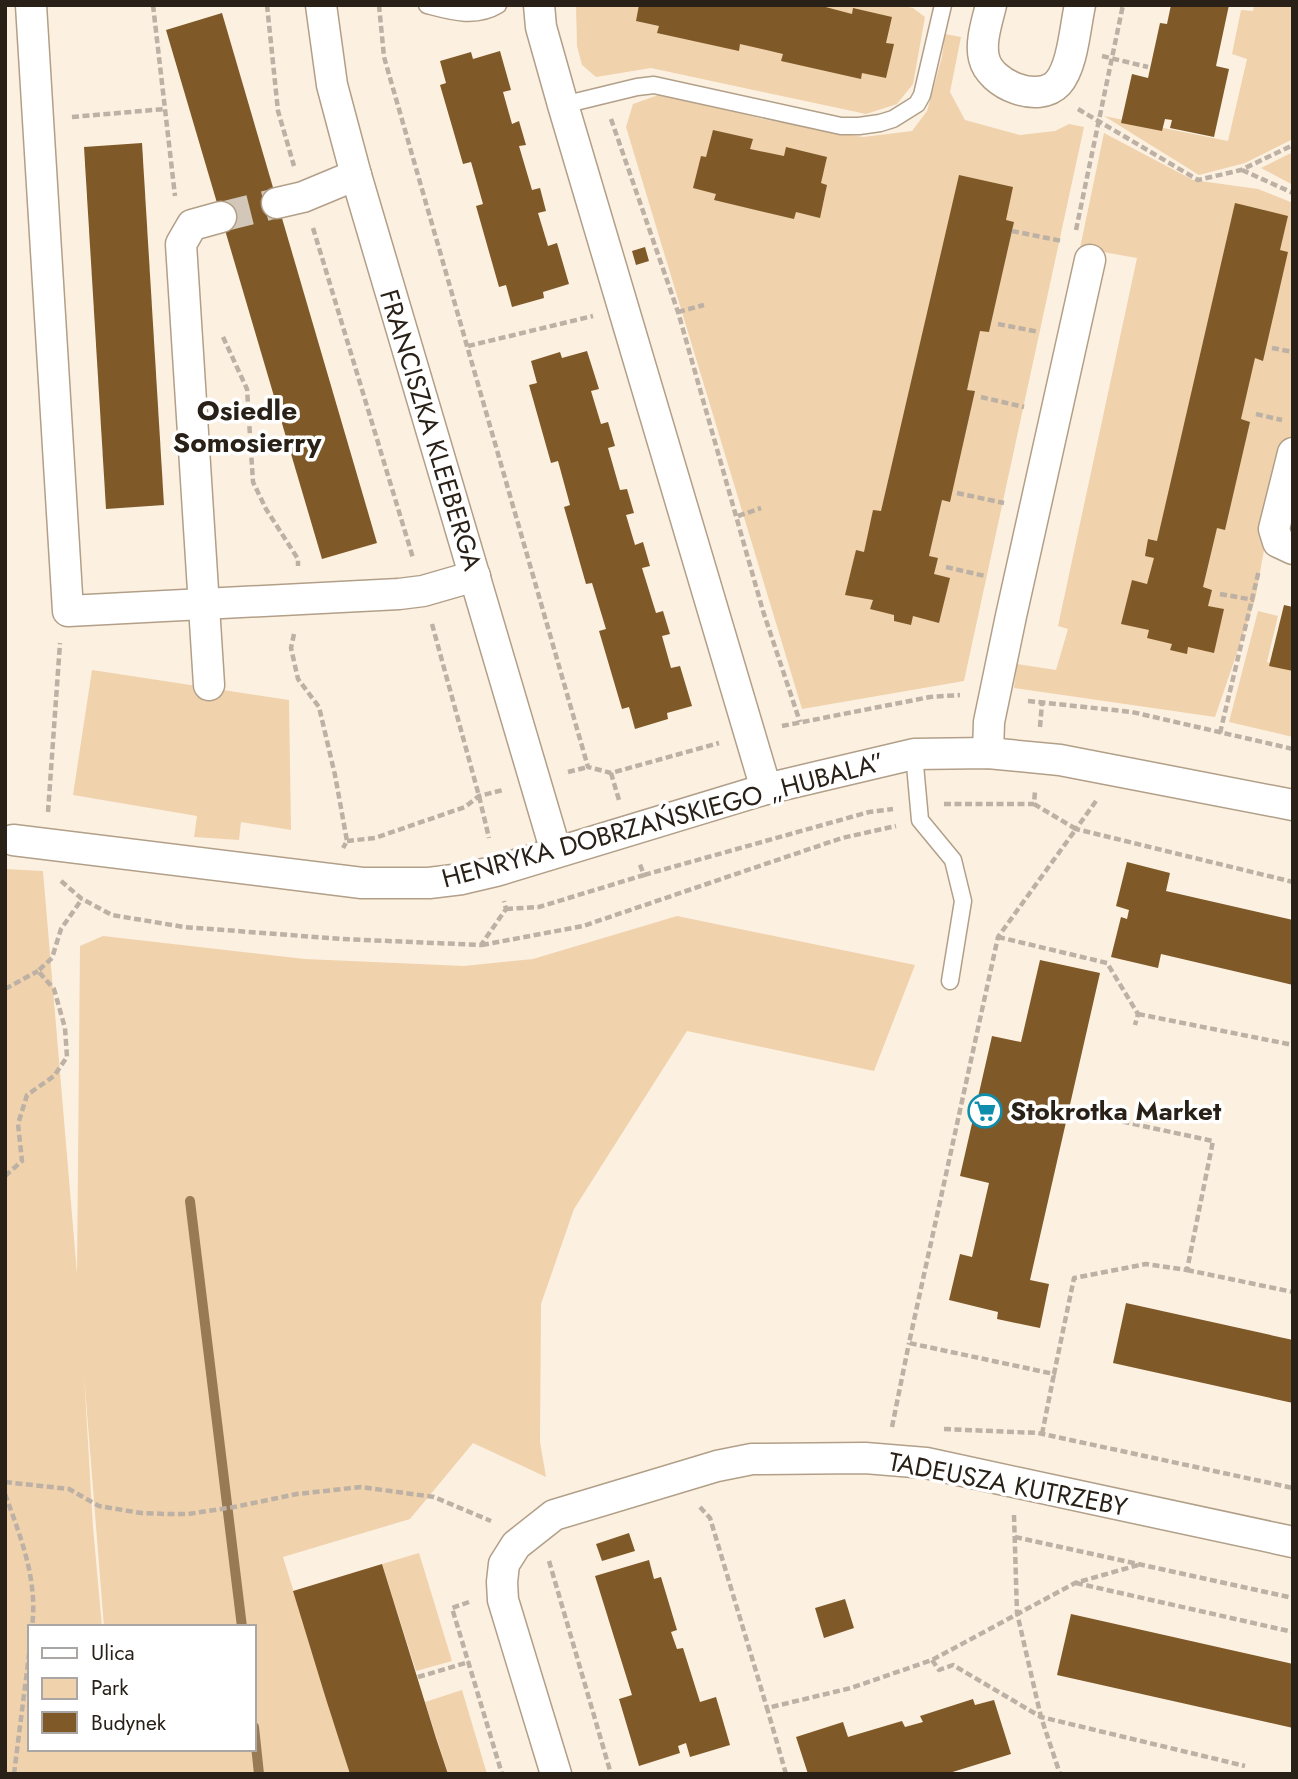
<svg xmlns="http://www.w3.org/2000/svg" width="1298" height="1779" viewBox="0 0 1298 1779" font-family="Jost,sans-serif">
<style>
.green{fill:#f0d2ad;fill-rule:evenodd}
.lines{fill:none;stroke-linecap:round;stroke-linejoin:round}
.stream{stroke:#987a54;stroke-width:10}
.building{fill:#7f5a28}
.street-tunnel{stroke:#d2c7b9;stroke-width:30;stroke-dasharray:30 15;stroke-linecap:butt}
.lane-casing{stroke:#b29f88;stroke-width:19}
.street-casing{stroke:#b29f88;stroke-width:33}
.path{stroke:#bcb1a4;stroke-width:4.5;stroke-dasharray:7 3.5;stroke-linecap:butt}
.lane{stroke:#fff;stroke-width:16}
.street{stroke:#fff;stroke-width:30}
.labels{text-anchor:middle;stroke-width:7;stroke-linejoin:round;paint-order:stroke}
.street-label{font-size:26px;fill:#292118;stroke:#fff}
.poi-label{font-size:26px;font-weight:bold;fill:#292118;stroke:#fff;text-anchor:start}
.neighbourhood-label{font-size:28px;font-weight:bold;fill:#292118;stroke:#fff}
</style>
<rect width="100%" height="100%" fill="#fcf0e1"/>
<!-- green -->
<g class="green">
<polygon points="576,5 898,5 913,8 925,17 913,84 897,104 866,114 651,68 596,77 582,65 577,46"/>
<polygon points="1254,5 1293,5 1293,139 1245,163 1199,175 1104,116 1228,141 1247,59 1232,54 1241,10 1253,11"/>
<polygon points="945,34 961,37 950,92 965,120 1020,135 1055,131 1069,124 1084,127 964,681 802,709 626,127 633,104 664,93 767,120 863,137 912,131 927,111 942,57"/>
<polygon points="1104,133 1193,180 1258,189 1293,203 1293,431 1264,550 1255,600 1215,717 1014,688 1017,664 1056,670 1068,629 1058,626 1137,258 1080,248"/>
<polygon points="1293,152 1293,185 1261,168"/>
<polygon points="1258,611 1278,616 1267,662 1293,669 1293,737 1229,722"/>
<polygon points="92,670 289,700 291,830 241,822 239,840 194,837 197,816 73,795"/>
<path d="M5,869L43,871L77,1274L80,946L103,936L305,959L464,966L533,959L677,916L915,965L874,1071L687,1031L574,1209L541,1304L540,1442L546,1477L473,1443L410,1519L283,1557L350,1774H5ZM84,1375L104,1627H254V1749H30V1627H102L93,1527Z"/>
<polygon points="419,1553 452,1661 416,1671 382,1564"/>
<polygon points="462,1690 487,1774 448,1774 425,1702"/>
</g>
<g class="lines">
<!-- stream -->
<g class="stream">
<polyline points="190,1201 242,1627"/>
<polyline points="254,1727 259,1774"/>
</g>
</g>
<!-- building -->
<g class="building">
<polygon points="639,5 818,5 852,14 853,8 892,17 886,43 894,44 886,78 862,73 861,79 781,61 783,54 740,44 739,51 657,33 659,26 636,21"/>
<polygon points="1171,5 1229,5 1216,66 1229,69 1214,137 1170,128 1172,120 1165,119 1162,131 1121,123 1132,74 1148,78 1160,23 1167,24"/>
<polygon points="222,13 377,543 322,559 166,30"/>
<polygon points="500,51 511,90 503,92 512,124 519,121 526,145 519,146 532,190 540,188 546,211 538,213 548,246 557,243 569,284 543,292 544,298 512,307 506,285 499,287 476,206 483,204 471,162 463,164 440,85 446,83 440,61 471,52 473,59"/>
<polygon points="713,130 753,139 750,149 784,156 786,147 827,157 821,183 827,185 820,218 796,212 794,219 714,200 716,194 693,188 701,156 706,157"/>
<polygon points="142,143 164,505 106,509 84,147"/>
<polygon points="959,175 1013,187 1006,220 1014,222 989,332 980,331 967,390 975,391 950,502 942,500 929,556 938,558 934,574 950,578 939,623 913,616 911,625 894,621 894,615 870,609 873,600 845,595 856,550 864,552 873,510 881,511"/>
<polygon points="1235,203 1288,216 1280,250 1288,252 1263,361 1255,358 1241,419 1250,422 1225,530 1217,528 1203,587 1212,590 1208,606 1224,609 1214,653 1188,647 1187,654 1170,650 1172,644 1147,638 1149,630 1121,624 1132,580 1147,584 1154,558 1145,556 1148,539 1157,541"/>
<polygon points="645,247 649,261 636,265 632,251"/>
<polygon points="587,351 599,389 591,391 601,424 608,422 615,446 608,448 620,490 627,489 634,513 626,515 635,545 643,542 650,566 642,568 656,613 663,611 670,634 662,636 671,668 680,666 692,706 667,713 668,719 635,729 629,707 622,709 599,631 606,629 592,583 586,584 564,507 570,505 558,461 551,463 529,385 537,383 531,361 560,352 562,358"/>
<polygon points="1284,605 1293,607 1293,671 1269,666"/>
<polygon points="1127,862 1170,873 1166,891 1293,920 1293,985 1161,954 1158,968 1111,957 1121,917 1127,919 1129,910 1116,906"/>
<polygon points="1040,960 1100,973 1030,1280 1049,1284 1040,1328 997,1319 998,1312 949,1300 960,1254 972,1257 989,1183 960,1176 992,1036 1021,1042"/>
<polygon points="1126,1303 1293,1340 1293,1403 1113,1363"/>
<polygon points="629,1533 635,1551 602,1561 596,1544"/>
<polygon points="649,1560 654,1579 661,1577 677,1630 671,1632 677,1649 683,1648 700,1702 716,1697 730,1745 690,1757 686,1743 678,1746 680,1753 639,1766 619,1699 632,1695 595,1576"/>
<polygon points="382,1564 436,1738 448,1774 350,1774 326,1699 293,1591"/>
<polygon points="845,1599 854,1628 824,1638 815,1608"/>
<polygon points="1071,1614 1293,1664 1293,1728 1057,1675"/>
<polygon points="973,1699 975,1705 994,1700 1011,1754 946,1774 808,1774 796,1737 843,1722 848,1737 902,1721 905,1727 923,1722 920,1716"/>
</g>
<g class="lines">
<!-- street-tunnel -->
<polyline class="street-tunnel" points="221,217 277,203"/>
<defs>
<g id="lane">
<path d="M427,5C450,11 475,19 498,5"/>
<polyline points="563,105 637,87 654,85 841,126 859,126 880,123 893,119 917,104 922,95 943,5"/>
<polyline points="914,754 920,820 953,860 963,901 950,981"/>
</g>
<g id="street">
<polyline points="31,5 68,611 399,594 423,591 475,576"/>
<polyline points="321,5 332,85 356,175 556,852"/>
<polyline points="539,5 541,27 563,105 766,789"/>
<path d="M991,5C987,22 980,42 984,58C990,85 1039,104 1058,83C1073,66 1075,27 1080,5"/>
<polyline points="277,203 303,197 356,175"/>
<polyline points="1293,453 1274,529 1278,542 1293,549"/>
<polyline points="209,685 181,244 192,225 221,217"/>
<polyline points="988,753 989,722 1011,616 1090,260"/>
<polyline points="13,840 362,883 429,883 462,879 496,871 766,789 914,754 988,753 1060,760 1293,805"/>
<polyline points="556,1774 503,1600 502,1582 504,1564 516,1545 554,1515 717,1466 752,1459 865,1458 926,1463 1293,1542"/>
</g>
</defs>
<!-- lane casing -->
<use href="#lane" class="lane-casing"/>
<!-- street casing -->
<use href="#street" class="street-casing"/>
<!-- path -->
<g class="path">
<polyline points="153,5 175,196"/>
<polyline points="267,5 278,111 294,166"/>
<polyline points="379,5 384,57 588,767 611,773 719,743"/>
<polyline points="1102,56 1148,67"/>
<polyline points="1078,109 1198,180 1241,170 1293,145"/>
<polyline points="72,117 165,109"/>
<polyline points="611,119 678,312 763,611 800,722"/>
<polyline points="1242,170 1293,193"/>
<polyline points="313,228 413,558"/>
<polyline points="1076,230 1123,5"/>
<polyline points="1012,231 1062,241"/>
<polyline points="1292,256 1293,256"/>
<polyline points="678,312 704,305"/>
<polyline points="998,324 1039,332"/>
<polyline points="223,337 247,389 253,482 266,509 298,559 298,566"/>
<polyline points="468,346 593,316"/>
<polyline points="1272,348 1293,352"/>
<polyline points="981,397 1024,407"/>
<polyline points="1256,414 1282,420"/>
<polyline points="957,493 1004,503"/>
<polyline points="738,516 761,508"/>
<polyline points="946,567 985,576"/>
<polyline points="1220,594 1254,600"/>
<polyline points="432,624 479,796 489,838"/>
<polyline points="294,634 291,648 298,679 319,707 335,775 347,841 343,848"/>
<polyline points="1028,701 1132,712 1293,749"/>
<polyline points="782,726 930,697 960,695"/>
<polyline points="1040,727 1042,703"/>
<polyline points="1220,733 1259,570"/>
<polyline points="568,772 588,767"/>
<polyline points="611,773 619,800"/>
<polyline points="1096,801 1076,829 1293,882"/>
<polyline points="944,804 1034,804 1035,791"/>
<polyline points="1034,804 1076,829 998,937 909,1343 1054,1374 1074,1278 1146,1264 1187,1270 1213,1141 1115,1120"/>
<polyline points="48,812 60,643"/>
<polyline points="347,841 375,838 465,807 479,796 503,790"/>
<polyline points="644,875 869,812 893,809"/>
<polyline points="61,881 82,899 112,915 184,927 342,939 481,945 506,909 504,901"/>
<polyline points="506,909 539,907 644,875 639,862"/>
<polyline points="998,937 1107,963 1138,1014 1135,1025"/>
<polyline points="482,945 583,926 842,838 896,826"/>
<polyline points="5,989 38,971"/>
<polyline points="1138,1014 1293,1045"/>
<polyline points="5,1176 22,1161 18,1124 27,1095 54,1076 67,1057 65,1028 54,989 38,971 52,958 61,929 82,899"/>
<polyline points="1187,1270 1293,1292"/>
<polyline points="892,1427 909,1343"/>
<polyline points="944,1429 1038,1433 1293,1488"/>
<polyline points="1042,1434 1054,1374"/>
<polyline points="5,1482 69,1489 99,1506 141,1513 167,1514 188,1514 234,1507 297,1494 361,1487 434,1497 491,1521"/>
<path d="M5,1494C21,1538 38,1580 32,1627"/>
<polyline points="700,1507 710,1518 767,1708"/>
<polyline points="1014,1515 1017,1613 1041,1717 1060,1774"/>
<polyline points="1015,1537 1293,1598"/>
<polyline points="549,1561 611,1774"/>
<polyline points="1076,1583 1293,1632"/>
<polyline points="469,1602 452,1608 502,1774"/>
<polyline points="932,1660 939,1670 953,1665 1041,1717 1245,1766"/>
<polyline points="418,1677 469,1662"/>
<polyline points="14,1774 30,1647"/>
<polyline points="786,1774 767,1708 851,1688 932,1660 1075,1583 1138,1565"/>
</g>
<!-- lane -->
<use href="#lane" class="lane"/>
<!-- street -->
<use href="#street" class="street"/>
</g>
<!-- icons -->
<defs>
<symbol id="supermarket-ring" viewBox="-11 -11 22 22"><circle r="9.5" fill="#fff" stroke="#0e8dad" stroke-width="1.5"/><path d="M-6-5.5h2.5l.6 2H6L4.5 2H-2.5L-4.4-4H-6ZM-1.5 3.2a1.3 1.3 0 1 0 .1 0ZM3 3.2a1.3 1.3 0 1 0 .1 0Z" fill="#0e8dad"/></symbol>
</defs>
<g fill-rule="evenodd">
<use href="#supermarket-ring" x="966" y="1092" width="38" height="38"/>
</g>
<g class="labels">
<!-- street labels -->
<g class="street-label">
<text transform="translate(431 430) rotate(73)" y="9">FRANCISZKA KLEEBERGA</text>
<text transform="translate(663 820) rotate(-15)" y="9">HENRYKA DOBRZAŃSKIEGO „HUBALA”</text>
<text transform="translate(1008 1484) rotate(11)" y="9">TADEUSZA KUTRZEBY</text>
</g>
<!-- poi labels -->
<g class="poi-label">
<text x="1010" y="1120">Stokrotka Market</text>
</g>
<!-- neighbourhood labels -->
<g class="neighbourhood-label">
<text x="247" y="420">Osiedle<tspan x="247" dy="32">Somosierry</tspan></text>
</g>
</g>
<!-- border -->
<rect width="1298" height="1779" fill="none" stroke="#292118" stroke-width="14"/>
<!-- legend -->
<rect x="28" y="1625" width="228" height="126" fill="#ffffff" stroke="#a9a6a3" stroke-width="2"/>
<rect x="42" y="1648" width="35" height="10" fill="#ffffff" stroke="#a9a6a3" stroke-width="2"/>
<text x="91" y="1660" font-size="21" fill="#292118">Ulica</text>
<rect x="42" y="1678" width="35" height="21" fill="#f0d2ad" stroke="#a9a6a3" stroke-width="2"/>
<text x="91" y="1695" font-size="21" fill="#292118">Park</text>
<rect x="42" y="1712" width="35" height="21" fill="#7f5a28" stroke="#a9a6a3" stroke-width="2"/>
<text x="91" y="1730" font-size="21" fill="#292118">Budynek</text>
</svg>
